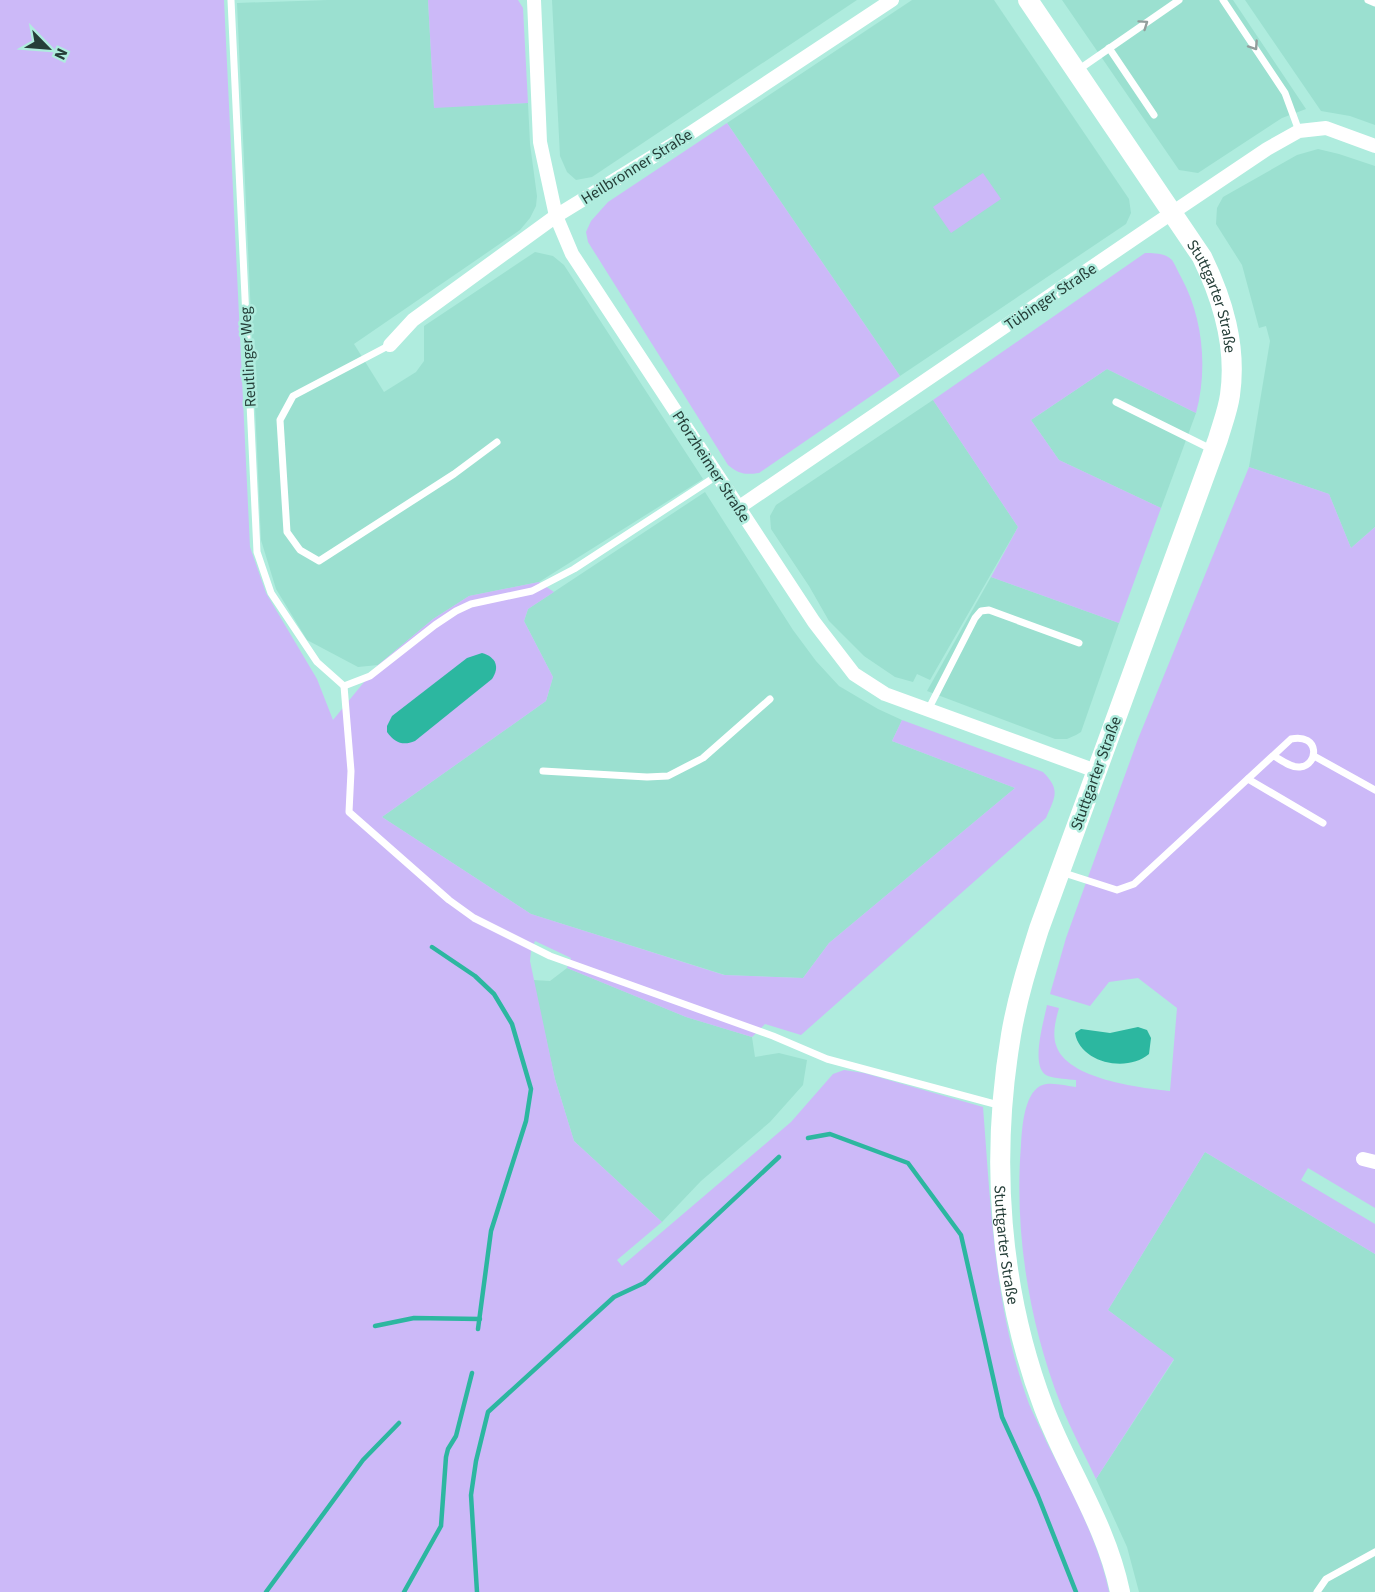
<svg xmlns="http://www.w3.org/2000/svg" width="1375" height="1592" viewBox="0 0 1375 1592" font-family="'Source Sans 3',sans-serif">
<style>
.built{fill:#9be0d0}
.green{fill:#ccb9f8}
.water{fill:#2cb7a0}
.lines{fill:none;stroke-linecap:round;stroke-linejoin:round}
.stream{stroke:#2cb7a0;stroke-width:4.5}
.lane{stroke:#fff;stroke-width:7}
.street{stroke:#fff;stroke-width:14}
.secondary{stroke:#fff;stroke-width:20}
.oneway{stroke:#929e9c}
.labels{text-anchor:middle;stroke-width:5;stroke-linejoin:round;paint-order:stroke}
.street-label{font-size:16px;fill:#253e38;stroke:#afecde}
</style>
<rect width="100%" height="100%" fill="#afecde"/>
<!-- built -->
<g class="built">
<polygon points="328,0 428,0 434,107 528,103 530,144 537,196 536,206 530,218 520,230 354,344 384,392 416,372 424,361 424,326 535,252 553,256 564,265 703,479 539,582 469,596 433,619 378,665 358,667 307,640 276,589 261,540 237,3"/>
<polygon points="552,0 857,0 592,177 576,180 567,172 560,156"/>
<polygon points="912,0 994,0 1129,199 1131,213 1126,224 900,376 727,123"/>
<polygon points="1062,0 1233,0 1306,109 1282,118 1198,173 1179,170"/>
<polygon points="1245,0 1375,0 1375,125 1350,116 1321,111"/>
<polygon points="1318,149 1339,154 1375,166 1375,527 1351,548 1329,494 1249,467 1270,341 1266,326 1259,328 1242,265 1216,224 1217,208 1223,197 1297,155"/>
<polygon points="1107,369 1196,413 1161,508 1059,460 1031,420"/>
<polygon points="933,400 1018,527 930,680 917,674 913,682 895,677 864,656 829,621 809,586 771,529 770,516 776,505"/>
<polygon points="705,492 793,630 816,661 839,686 878,709 902,720 892,741 1015,788 829,943 803,978 725,975 531,914 382,817 546,701 553,677 524,621 528,609"/>
<polygon points="991,577 1119,623 1081,732 1076,735 1067,739 1055,739 927,691"/>
<polygon points="567,968 686,1017 752,1037 755,1057 779,1053 807,1060 803,1085 770,1122 701,1181 662,1222 574,1141 555,1079 533,980 550,981"/>
<polygon points="1205,1152 1375,1254 1375,1592 1139,1592 1127,1547 1096,1479 1174,1360 1108,1310"/>
</g>
<!-- green -->
<g class="green">
<path d="M0,0H224L250,547L266,593L317,679L333,720L378,665L433,619L469,596L539,582L554,592L528,609L524,621L553,677L546,701L382,817L531,914L724,975L803,978L829,943L1015,788L892,741L902,720L1043,772C1061,790 1055,797 1046,818L801,1035L765,1024L752,1037L686,1017L567,968L571,958L535,941L531,951L530,961L555,1079L574,1141L662,1222L617,1260L622,1266L791,1122L833,1074L844,1070L864,1073L983,1107C991,1207 994,1308 1029,1404C1034,1416 1041,1429 1046,1441C1070,1489 1098,1539 1109,1592H0Z"/>
<polygon points="428,0 518,0 523,8 528,103 434,108"/>
<path d="M727,123L900,376L759,473C745,475 739,474 728,465L588,242L586,232L591,221L608,202Z"/>
<polygon points="983,173 1001,199 951,233 933,207"/>
<path d="M1145,253C1154,253 1165,253 1172,260C1175,264 1178,272 1181,277C1203,317 1208,369 1196,413L1107,369L1031,420L1059,460L1161,508L1119,623L991,577L1018,527L933,400Z"/>
<path d="M1249,467L1329,494L1351,548L1375,527V1208L1308,1168L1301,1180L1375,1224V1254L1205,1152L1108,1310L1174,1359L1096,1479C1085,1455 1071,1430 1061,1405C1029,1323 1014,1232 1021,1145C1022,1128 1024,1095 1040,1086C1050,1081 1065,1086 1076,1087V1080C1068,1079 1057,1079 1048,1076C1029,1069 1044,1021 1047,1005L1059,1008C1056,1019 1052,1033 1056,1045C1066,1079 1140,1088 1170,1091L1177,1008L1138,978L1109,982L1090,1006L1050,994L1066,938L1138,739Z"/>
</g>
<!-- water -->
<g class="water">
<path d="M482,653C496,657 500,667 492,679L415,741C403,746 395,743 387,732V726L392,716L467,658Z"/>
<path d="M1138,1027L1147,1030L1151,1038L1149,1054C1127,1073 1080,1063 1075,1033L1081,1029L1110,1033Z"/>
</g>
<g class="lines">
<!-- stream -->
<g class="stream">
<polyline points="432,947 475,976 494,994 512,1024 531,1089 526,1121 491,1231 478,1329"/>
<polyline points="808,1138 830,1134 908,1163 961,1235 1002,1417 1038,1496 1076,1592"/>
<polyline points="375,1326 414,1318 480,1319"/>
<polyline points="266,1592 363,1460 399,1423"/>
<polyline points="404,1592 441,1526 446,1457 448,1449 456,1436 472,1373"/>
<polyline points="477,1592 471,1495 476,1461 488,1412 614,1297 644,1283 779,1157"/>
</g>
<!-- lane -->
<g class="lane">
<polyline points="231,0 257,552 271,593 317,662 344,686 370,676 435,625 456,611 471,604 532,591 574,569 718,475"/>
<polyline points="1223,0 1285,93 1299,131"/>
<polyline points="1368,0 1375,3"/>
<polyline points="1109,48 1154,115"/>
<polyline points="1078,70 1179,0"/>
<polyline points="390,345 293,396 280,420 287,532 300,550 319,561 454,474 497,442"/>
<polyline points="1116,402 1211,449"/>
<polyline points="344,686 351,771 349,812 449,900 474,918 550,956 773,1036 827,1059 1002,1106"/>
<polyline points="928,710 975,618 981,611 989,610 1079,643"/>
<polyline points="1314,756 1375,790"/>
<polyline points="543,771 647,777 668,776 703,758 770,699"/>
<polyline points="1248,779 1323,823"/>
<path d="M1061,872L1117,890L1134,884L1291,739C1320,733 1319,765 1300,767C1291,768 1281,760 1274,756"/>
<polyline points="1317,1592 1326,1579 1375,1552"/>
</g>
<!-- street -->
<g class="street">
<polyline points="534,0 540,142 556,216 572,254 814,622 854,674 885,694 1096,771"/>
<polyline points="390,345 413,320 556,216 680,140 892,0"/>
<polyline points="738,508 1151,227 1267,149 1299,131 1326,128 1375,146"/>
<polyline points="1363,1159 1375,1162"/>
</g>
<!-- secondary -->
<path class="secondary" id="s1" d="M1028,0L1202,257C1223,300 1237,346 1230,395C1228,410 1222,425 1218,439L1039,929C1028,964 1017,999 1011,1035C990,1159 999,1290 1044,1408C1068,1471 1106,1524 1120,1592"/>
</g>
<!-- one-way arrows -->
<defs><path id="oneway-chevron" d="M-2-3.5L2.5 0L-2 3.5" fill="none" stroke-width="1.6" stroke-linecap="round" stroke-linejoin="round" transform="scale(1.5)"/></defs>
<g class="oneway">
<use href="#oneway-chevron" transform="translate(1144 24) rotate(-35)"/>
<use href="#oneway-chevron" transform="translate(1254 46) rotate(56)"/>
</g>
<g class="labels">
<!-- street labels -->
<g class="street-label">
<text transform="translate(636 166) rotate(-32)" y="6">Heilbronner Straße</text>
<text transform="translate(1050 296) rotate(-34)" y="6">Tübinger Straße</text>
<text dy="6" stroke="none"><textPath href="#s1" startOffset="351">Stuttgarter Straße</textPath></text>
<text transform="translate(247 357) rotate(-93)" y="6">Reutlinger Weg</text>
<text transform="translate(712 466) rotate(57)" y="6">Pforzheimer Straße</text>
<text transform="translate(1095 773) rotate(-70)" y="6">Stuttgarter Straße</text>
<text dy="6" stroke="none"><textPath href="#s1" startOffset="1341">Stuttgarter Straße</textPath></text>
</g>
</g>
<!-- north arrow -->
<g transform="translate(48 48) rotate(115)" stroke="#afecde" stroke-width="4.5" paint-order="stroke">
<path d="M0-4.5L10 22L0 15L-10 22Z" fill="#253e38"/>
<text y="-9" font-size="16" font-weight="bold" text-anchor="middle" fill="#253e38">N</text>
</g>
</svg>
